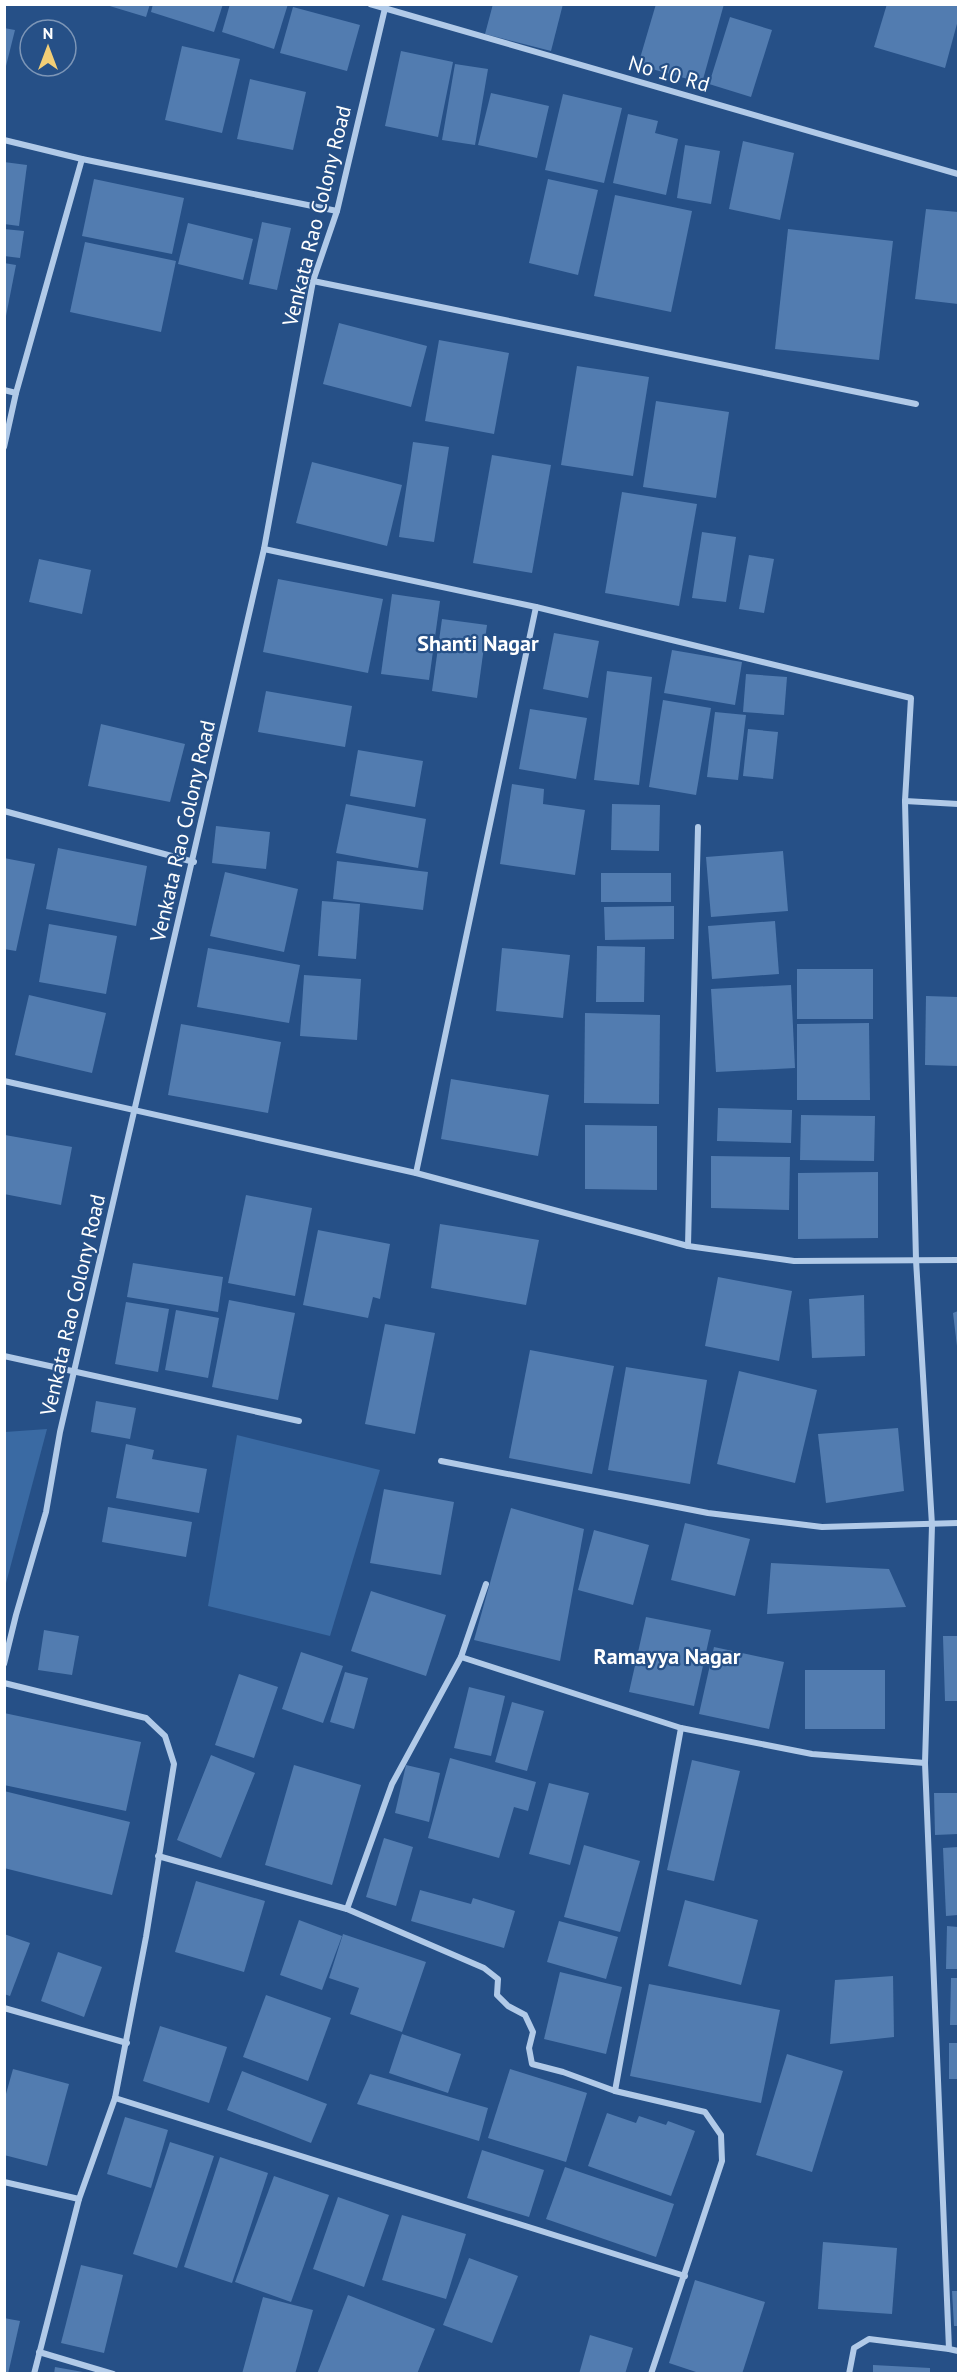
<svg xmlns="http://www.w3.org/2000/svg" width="963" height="2378" viewBox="0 0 963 2378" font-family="'PT Sans',sans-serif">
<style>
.green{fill:#3a6aa3}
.building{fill:#527cb0}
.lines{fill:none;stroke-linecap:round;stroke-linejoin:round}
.minor{stroke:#b1cae8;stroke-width:6}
.labels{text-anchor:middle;stroke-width:4.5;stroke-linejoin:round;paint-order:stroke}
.street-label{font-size:21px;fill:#fff;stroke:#265087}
.neighbourhood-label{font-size:22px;font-weight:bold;fill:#fff;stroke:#265087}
</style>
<rect width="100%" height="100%" fill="#265087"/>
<!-- green -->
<g class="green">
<polygon points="47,1429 5,1587 5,1432"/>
<polygon points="237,1435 380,1470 330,1636 208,1606"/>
</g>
<!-- building -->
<g class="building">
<polygon points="103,4 150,4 146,17"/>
<polygon points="153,4 223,4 214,32 151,12"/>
<polygon points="230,4 288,4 274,49 222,32"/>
<polygon points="493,4 563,4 551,51 485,34"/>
<polygon points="656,4 724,4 702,83 638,65"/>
<polygon points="887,4 958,4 958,20 945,68 874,47"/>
<polygon points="293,7 360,25 347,71 280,53"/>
<polygon points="730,17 772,30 751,97 709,84"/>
<polygon points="4,28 15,30 5,70 4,70"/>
<polygon points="182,46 240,59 222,133 165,120"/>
<polygon points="401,51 453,62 438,137 385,126"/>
<polygon points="455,64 488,69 475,145 442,140"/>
<polygon points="250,79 306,92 293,150 237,139"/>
<polygon points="491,93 549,106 537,158 478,145"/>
<polygon points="563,94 622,108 604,183 545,170"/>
<polygon points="628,114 658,121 655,133 678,139 666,195 613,183"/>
<polygon points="743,141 794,153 780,220 729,209"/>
<polygon points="685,145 720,151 711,204 677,198"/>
<polygon points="4,162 27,165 19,226 4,224"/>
<polygon points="94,179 184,198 172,254 82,236"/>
<polygon points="548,179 598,190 578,275 529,263"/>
<polygon points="615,195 692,211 671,312 594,296"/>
<polygon points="926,209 958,212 958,304 915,299"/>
<polygon points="262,222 291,228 277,290 249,284"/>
<polygon points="188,223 253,239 243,280 178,264"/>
<polygon points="4,229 24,231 20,258 4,256"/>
<polygon points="788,229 893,241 879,360 775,349"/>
<polygon points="85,242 176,261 161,332 70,312"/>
<polygon points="4,263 16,265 6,316 4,316"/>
<polygon points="339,323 427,346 411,407 323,384"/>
<polygon points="439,340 509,353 494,434 425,421"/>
<polygon points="577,366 649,377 633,476 561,465"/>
<polygon points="656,401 729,412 716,498 643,487"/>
<polygon points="413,442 449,447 434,542 399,537"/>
<polygon points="492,455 551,465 532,573 473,563"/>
<polygon points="312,462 402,485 387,546 296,523"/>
<polygon points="622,492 697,504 679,606 605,593"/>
<polygon points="702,532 736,537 726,602 692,598"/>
<polygon points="749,555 774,559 764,613 739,609"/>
<polygon points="39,559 91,570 82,614 29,602"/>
<polygon points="278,579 383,599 368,673 263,652"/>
<polygon points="392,594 440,601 429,680 381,674"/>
<polygon points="442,619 487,625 477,698 432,691"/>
<polygon points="554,633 599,641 588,698 543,689"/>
<polygon points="672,650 742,662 735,705 664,693"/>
<polygon points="607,671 652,677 639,785 594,780"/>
<polygon points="746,674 787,677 784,715 743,712"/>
<polygon points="266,691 352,706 345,747 258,732"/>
<polygon points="663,700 711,708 696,795 649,787"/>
<polygon points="530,709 587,718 576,779 519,769"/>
<polygon points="715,712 746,715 738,780 707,777"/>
<polygon points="101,724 185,744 170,802 88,786"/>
<polygon points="748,729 778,732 773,779 743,776"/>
<polygon points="358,750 423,761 415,807 350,796"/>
<polygon points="512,784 544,789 543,804 585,810 575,875 500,864"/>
<polygon points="346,804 426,819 418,868 336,853"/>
<polygon points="612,804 660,805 659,851 611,850"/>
<polygon points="216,826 270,832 266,869 212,863"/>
<polygon points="58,848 147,866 136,926 46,909"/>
<polygon points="783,851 788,911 711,917 706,857"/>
<polygon points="4,858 35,864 16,951 4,949"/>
<polygon points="337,861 428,872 423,910 333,899"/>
<polygon points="225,872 298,889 284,952 210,936"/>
<rect x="601" y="873" width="70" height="29"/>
<polygon points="322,901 360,904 356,959 318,956"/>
<polygon points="674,906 674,939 605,940 604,907"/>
<polygon points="775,921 779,974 712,979 708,926"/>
<polygon points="49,924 117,936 106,994 39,982"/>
<polygon points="597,946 645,947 644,1002 596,1002"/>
<polygon points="208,948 300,965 289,1023 197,1007"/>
<polygon points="502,948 570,955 563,1018 496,1011"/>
<rect x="797" y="969" width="76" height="50"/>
<polygon points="304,975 361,979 357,1040 300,1036"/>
<polygon points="791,985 795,1068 716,1072 711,989"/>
<polygon points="29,995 106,1013 92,1073 15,1055"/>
<polygon points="926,996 958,997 958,1066 925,1065"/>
<polygon points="585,1013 660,1015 659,1104 584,1103"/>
<polygon points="869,1023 870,1100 797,1100 797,1024"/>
<polygon points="181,1024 281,1042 268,1113 168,1095"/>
<polygon points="451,1079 549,1095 538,1156 441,1139"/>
<polygon points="718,1108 792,1110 791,1143 717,1141"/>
<polygon points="801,1115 875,1116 874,1161 800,1160"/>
<polygon points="585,1125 657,1126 657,1190 585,1189"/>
<polygon points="5,1135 72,1147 61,1205 4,1194"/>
<polygon points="711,1156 790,1157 789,1210 711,1208"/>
<polygon points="878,1172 878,1238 798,1239 798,1173"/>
<polygon points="246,1195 312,1208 295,1296 228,1283"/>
<polygon points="440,1224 539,1240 526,1305 431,1288"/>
<polygon points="318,1230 390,1244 380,1299 373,1297 368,1318 303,1305"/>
<polygon points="133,1263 223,1277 218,1312 127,1297"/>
<polygon points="718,1277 792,1291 779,1361 705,1346"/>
<polygon points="864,1295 865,1356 812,1358 809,1299"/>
<polygon points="229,1300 295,1313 278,1400 212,1387"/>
<polygon points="126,1302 169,1309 158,1372 115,1364"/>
<polygon points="176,1310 219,1318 208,1378 165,1370"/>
<polygon points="958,1311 958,1346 957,1346 953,1313"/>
<polygon points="385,1324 435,1333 415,1434 365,1424"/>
<polygon points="530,1350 614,1366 592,1474 509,1458"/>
<polygon points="626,1367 707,1380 690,1484 608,1470"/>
<polygon points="739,1371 817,1390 795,1483 717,1464"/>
<polygon points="96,1401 136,1408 130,1439 91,1432"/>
<polygon points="898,1428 904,1491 826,1503 818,1434"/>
<polygon points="126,1444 154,1450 152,1459 207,1469 199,1513 116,1498"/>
<polygon points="384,1489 454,1502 441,1575 370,1563"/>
<polygon points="108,1507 192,1522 186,1557 102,1542"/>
<polygon points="511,1508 584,1529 560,1661 474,1640"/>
<polygon points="685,1523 750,1539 735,1596 671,1580"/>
<polygon points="594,1530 649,1545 633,1605 578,1590"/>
<polygon points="771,1563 889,1569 906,1607 767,1614"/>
<polygon points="371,1591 446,1615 426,1676 351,1651"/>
<polygon points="646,1617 711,1630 694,1706 629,1692"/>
<polygon points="44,1630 79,1636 72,1675 38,1670"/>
<polygon points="943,1636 958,1636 958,1701 945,1701"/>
<polygon points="714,1647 784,1662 769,1729 699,1714"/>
<polygon points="301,1652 343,1666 323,1723 282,1709"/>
<rect x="805" y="1670" width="80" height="59"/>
<polygon points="345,1672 368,1678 354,1729 330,1722"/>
<polygon points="239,1674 278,1687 254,1758 215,1745"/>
<polygon points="469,1687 505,1696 491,1756 454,1748"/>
<polygon points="512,1702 544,1711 527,1771 495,1762"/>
<polygon points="4,1713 141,1742 126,1811 4,1785"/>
<polygon points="211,1755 255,1773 221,1858 177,1840"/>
<polygon points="450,1758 536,1782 528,1811 514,1807 499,1858 428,1838"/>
<polygon points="692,1760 740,1771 714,1881 667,1870"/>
<polygon points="294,1765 361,1785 332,1885 265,1865"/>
<polygon points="406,1765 440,1773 429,1822 395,1813"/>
<polygon points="549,1783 589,1793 570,1865 529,1854"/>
<polygon points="4,1791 130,1822 112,1895 4,1868"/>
<polygon points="934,1793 958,1793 958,1834 935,1835"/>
<polygon points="384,1838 413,1847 396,1906 366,1897"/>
<polygon points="584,1845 640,1861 620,1932 564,1917"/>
<polygon points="958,1847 958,1915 946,1916 943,1848"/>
<polygon points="196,1881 265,1901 244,1972 175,1952"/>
<polygon points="420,1890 471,1904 473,1898 515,1911 504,1948 411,1921"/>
<polygon points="685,1900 758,1920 741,1985 668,1966"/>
<polygon points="299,1920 342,1936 322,1990 280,1975"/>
<polygon points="559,1921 618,1937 606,1979 547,1962"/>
<polygon points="947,1926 958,1927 958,1969 946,1969"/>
<polygon points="4,1934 30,1943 10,1996 4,1994"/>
<polygon points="343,1934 426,1962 402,2032 350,2014 359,1988 329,1978"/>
<polygon points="58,1952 102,1967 84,2017 41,2001"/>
<polygon points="560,1972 622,1987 606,2054 544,2039"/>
<polygon points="893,1976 894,2037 830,2044 835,1980"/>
<polygon points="951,1978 958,1978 958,2025 950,2025"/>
<polygon points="649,1984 780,2010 761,2103 630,2076"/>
<polygon points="266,1995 331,2018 308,2081 243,2057"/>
<polygon points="160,2026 227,2047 209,2103 143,2081"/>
<polygon points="402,2034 461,2054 448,2093 389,2073"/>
<rect x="949" y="2043" width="9" height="36"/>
<polygon points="787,2054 843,2071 812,2172 756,2155"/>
<polygon points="13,2069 69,2084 47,2166 4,2155 4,2101"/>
<polygon points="510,2069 587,2093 566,2162 488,2138"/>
<polygon points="242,2071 327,2104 311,2143 227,2110"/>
<polygon points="370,2074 488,2108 479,2141 357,2104"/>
<polygon points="607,2113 636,2123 639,2116 666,2125 668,2121 695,2131 671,2196 588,2166"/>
<polygon points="125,2117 168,2130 151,2188 107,2174"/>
<polygon points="170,2142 214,2156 177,2268 133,2254"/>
<polygon points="482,2150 544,2170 529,2217 467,2198"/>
<polygon points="220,2157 268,2173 232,2283 184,2267"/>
<polygon points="565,2167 674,2204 656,2257 546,2219"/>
<polygon points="274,2176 329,2195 291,2302 235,2282"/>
<polygon points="338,2197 389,2215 364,2287 313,2269"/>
<polygon points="402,2215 466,2234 446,2299 382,2280"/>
<polygon points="823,2242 897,2248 892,2314 818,2309"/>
<polygon points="469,2258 518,2276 492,2343 443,2325"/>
<polygon points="81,2265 123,2275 104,2353 61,2343"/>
<polygon points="695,2280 765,2302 742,2374 702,2374 669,2363"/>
<polygon points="952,2291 958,2291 958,2326 954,2326"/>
<polygon points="348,2295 435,2329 417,2374 317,2374"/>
<polygon points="263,2297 313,2310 295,2374 242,2374"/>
<polygon points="4,2318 20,2321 8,2374 4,2374"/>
<polygon points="590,2335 633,2348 625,2374 579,2374"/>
<polygon points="873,2365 930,2368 930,2374 873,2374"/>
<polygon points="55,2367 83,2372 83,2374 54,2374"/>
</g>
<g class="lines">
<!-- minor -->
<g class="minor">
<polyline points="370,4 958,174"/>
<polyline points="4,140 82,159 337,211"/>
<polyline points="313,281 916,404"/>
<polyline points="4,390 16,393"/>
<polyline points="4,447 16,393 82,159"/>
<polyline points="264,549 536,607 911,698 905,801 916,1260 932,1525 925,1763 949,2349 958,2351"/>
<polyline points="905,801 958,804"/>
<polyline points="4,811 194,862"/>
<polyline points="4,1081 416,1173 688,1246 794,1261 958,1260"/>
<polyline points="416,1173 536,607"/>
<polyline points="688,1246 698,827"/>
<polyline points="4,1356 299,1421"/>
<polyline points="441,1461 708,1513 822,1527 958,1523"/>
<polyline points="461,1657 681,1728 812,1754 925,1763"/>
<polyline points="4,1664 16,1615 46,1512 60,1432 264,549 313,281 337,211 386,4"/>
<polyline points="4,1683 146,1718 165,1736 174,1764 146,1937 115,2098 79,2199 34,2374"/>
<polyline points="158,1856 347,1909 392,1784 461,1657 486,1584"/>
<polyline points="347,1909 484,1968 498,1979 497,1995 508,2006 525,2015 533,2032 529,2048 532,2064 563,2072 615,2091"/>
<polyline points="4,2008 127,2043"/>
<polyline points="115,2098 685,2276"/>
<polyline points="4,2182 79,2199"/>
<polyline points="39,2352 113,2374"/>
<polyline points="651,2374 722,2161 721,2135 705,2112 615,2091 681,1728"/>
<polyline points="849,2374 854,2348 869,2339 949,2349"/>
</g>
</g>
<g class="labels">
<!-- street labels -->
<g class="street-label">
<text transform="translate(669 74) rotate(16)" y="7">No 10 Rd</text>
<text transform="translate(317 216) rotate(-76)" y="7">Venkata Rao Colony Road</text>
<text transform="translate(183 831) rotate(-77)" y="7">Venkata Rao Colony Road</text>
<text transform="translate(73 1305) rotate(-77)" y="7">Venkata Rao Colony Road</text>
</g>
<!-- neighbourhood labels -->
<g class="neighbourhood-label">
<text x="478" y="651">Shanti Nagar</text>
<text x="667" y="1664">Ramayya Nagar</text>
</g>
</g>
<!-- border -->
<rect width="963" height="2378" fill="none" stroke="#ffffff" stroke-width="12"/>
<!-- north arrow -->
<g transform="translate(48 48)"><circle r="28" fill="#265087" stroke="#7d96b7" stroke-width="1.5"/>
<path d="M0-4.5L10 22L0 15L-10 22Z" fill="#f2ce76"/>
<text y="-9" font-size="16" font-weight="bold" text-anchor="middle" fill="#ffffff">N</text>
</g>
</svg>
